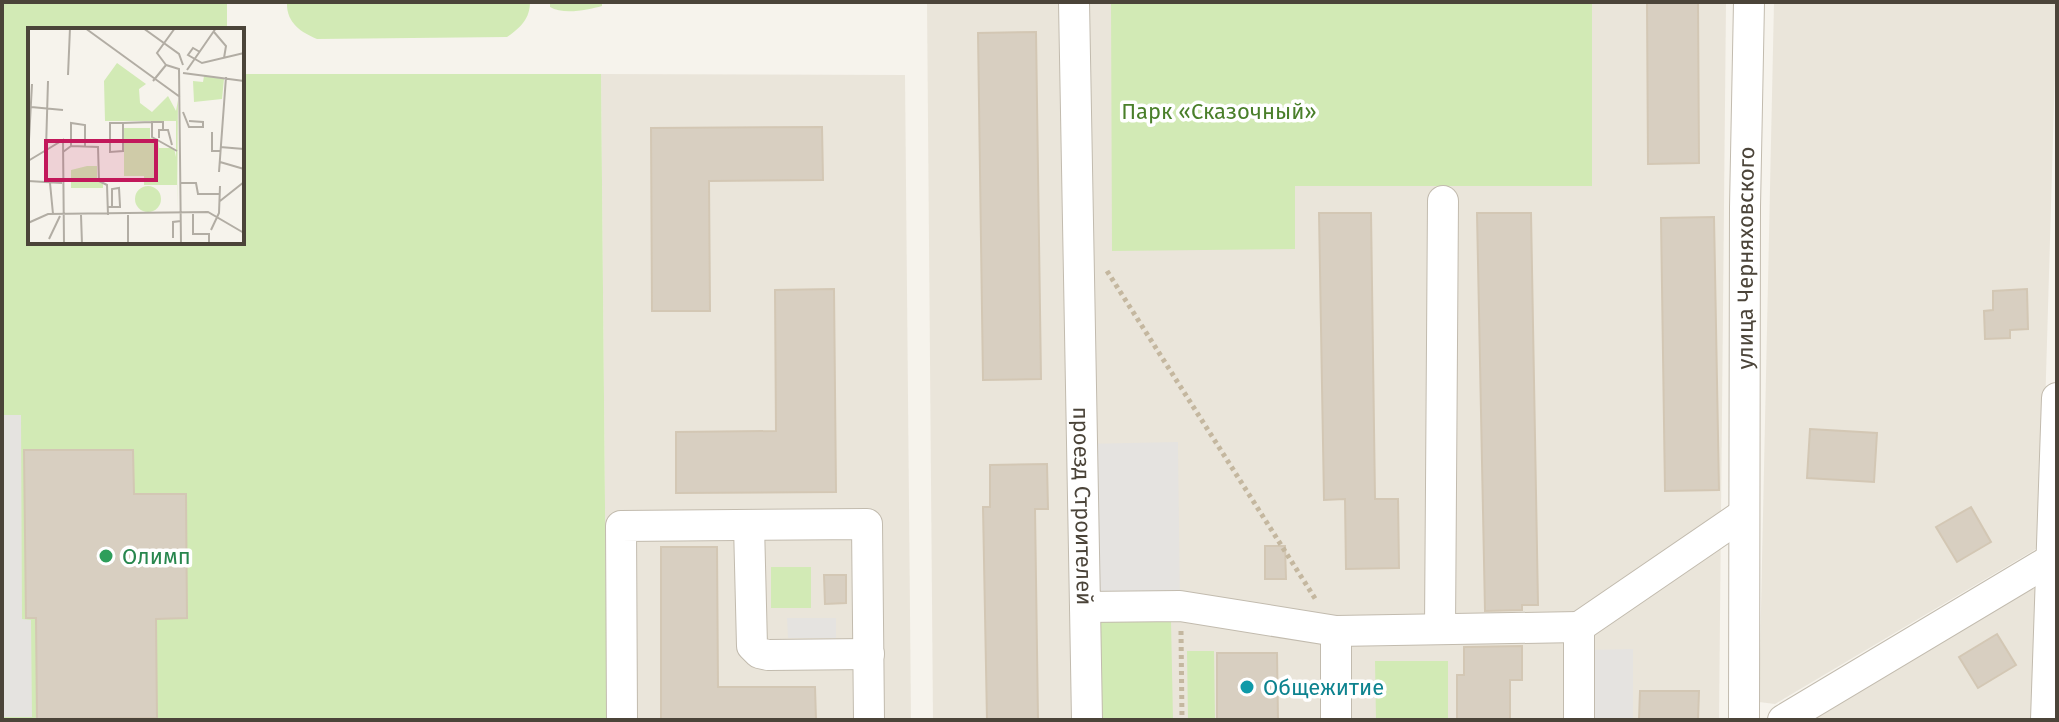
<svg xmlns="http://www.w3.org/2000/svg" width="2059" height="722" viewBox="0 0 2059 722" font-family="'Fira Sans',sans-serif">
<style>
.residential{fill:#eae5da}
.green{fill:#d2eab5}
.parking{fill:#e5e3e0}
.building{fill:#d8cfc1;stroke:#d3c7b4;stroke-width:2}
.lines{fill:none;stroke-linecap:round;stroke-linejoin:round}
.minor-casing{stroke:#c2bbae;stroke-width:32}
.path{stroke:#c4b79f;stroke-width:5;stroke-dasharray:4 4;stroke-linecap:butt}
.minor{stroke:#fff;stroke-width:30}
.leisure-dot{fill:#2e9e5b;stroke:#fff;stroke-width:3}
.culture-dot{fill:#0f9aa8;stroke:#fff;stroke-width:3}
.labels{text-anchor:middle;stroke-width:7;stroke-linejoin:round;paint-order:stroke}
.park-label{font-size:22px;fill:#4a7f2a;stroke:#fff}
.street-label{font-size:22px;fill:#4b4439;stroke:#fff}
.leisure-label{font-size:22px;fill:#27864d;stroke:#fff;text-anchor:start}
.culture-label{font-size:22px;fill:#0d838f;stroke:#fff;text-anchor:start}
.inset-road{fill:none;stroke:#b2ada4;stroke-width:2}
.view{fill:#c2185b;fill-opacity:0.15;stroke:#c2185b;stroke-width:4}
.inset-edge{fill:none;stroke:#4b4439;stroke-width:4}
</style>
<rect width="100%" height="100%" fill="#f6f3ec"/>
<!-- residential -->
<g class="residential">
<polygon points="927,2 1726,2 1719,720 933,720"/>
<polygon points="1774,2 2057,2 2041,546 1775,704 1759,702"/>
<polygon points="601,74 905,75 911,720 607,720"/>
<polygon points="2057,573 2057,720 1809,720"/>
</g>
<!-- green -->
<g class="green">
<polygon points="2,2 227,2 227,30 30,30 30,242 242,242 242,74 601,74 607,720 2,720"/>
<path d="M287,2H530C530,19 520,28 507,37L317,39C300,32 286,22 287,2Z"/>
<path d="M550,2H602V6C588,10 563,15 550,7Z"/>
<polygon points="1111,2 1592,2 1592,186 1295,186 1295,249 1112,251"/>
<rect x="771" y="567" width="40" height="41"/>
<polygon points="1171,621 1173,720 1099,720 1098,622"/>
<polygon points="1187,651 1214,651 1215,720 1188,720"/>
<polygon points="1375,661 1448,661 1448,720 1376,720"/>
</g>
<!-- parking -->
<g class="parking">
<polygon points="2,415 21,415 22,619 31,620 32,717 2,717"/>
<polygon points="1178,442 1180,606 1085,607 1082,444"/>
<polygon points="787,618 836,618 836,638 788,638"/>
<polygon points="1633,649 1633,720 1586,720 1586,650"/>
</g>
<!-- building -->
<g class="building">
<polygon points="1647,2 1698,2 1699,163 1648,164"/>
<polygon points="1036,32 1041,379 983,380 978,33"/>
<polygon points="822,127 823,180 709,181 710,311 652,311 651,128"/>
<polygon points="1319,213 1371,213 1375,499 1398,499 1399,568 1346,569 1345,499 1324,500"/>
<polygon points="1477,213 1531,213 1538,605 1522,605 1522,610 1485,611"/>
<polygon points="1714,217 1719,490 1665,491 1661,218"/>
<polygon points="834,289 836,492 676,493 676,432 776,431 775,290"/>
<polygon points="2027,289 2028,329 2010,330 2010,338 1985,339 1984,311 1993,310 1993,291"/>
<polygon points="1810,429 1877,433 1874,482 1807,478"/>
<polygon points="24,450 133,450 134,494 186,494 187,618 156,619 157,718 37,719 36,618 26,618"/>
<polygon points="1047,464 1048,509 1035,509 1038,720 987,720 983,507 990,507 990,465"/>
<polygon points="1971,507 1991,542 1957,562 1936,527"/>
<polygon points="1265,546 1285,546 1286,579 1265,579"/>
<polygon points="661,547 717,547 718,687 815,687 816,720 661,720"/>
<polygon points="824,575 846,575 846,603 825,604"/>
<polygon points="1997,634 2016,665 1978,688 1959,657"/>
<polygon points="1522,646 1522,680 1510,680 1510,720 1457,720 1457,675 1464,675 1464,647"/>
<polygon points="1217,653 1277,653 1278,720 1217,720"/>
<polygon points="1640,691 1699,691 1698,720 1639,720"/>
</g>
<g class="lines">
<defs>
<g id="minor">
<path id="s1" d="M1074,2L1085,607L1180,606L1336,631L1579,627"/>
<polyline points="749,525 752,646 759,653 768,655 869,654"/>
<polyline points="1085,607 1087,720"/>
<polyline points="1440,629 1443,201"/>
<polyline points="622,720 621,526 867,524 869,720"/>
<polyline points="1336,720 1336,631"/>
<polyline points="1579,720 1579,627 1744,514"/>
<path id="s2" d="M1744,720L1745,207L1749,2"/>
<polyline points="1783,720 2057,556"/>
<polyline points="2046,720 2057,398"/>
</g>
</defs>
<!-- minor casing -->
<use href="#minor" class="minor-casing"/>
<!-- path -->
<g class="path">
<polyline points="1107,271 1316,600"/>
<polyline points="1181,631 1182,720"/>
</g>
<!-- minor -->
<use href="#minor" class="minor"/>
</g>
<!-- markers -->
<circle class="leisure-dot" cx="106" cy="556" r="8"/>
<circle class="culture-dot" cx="1247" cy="687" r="8"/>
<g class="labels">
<!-- park labels -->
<g class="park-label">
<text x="1219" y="119">Парк «Сказочный»</text>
</g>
<!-- street labels -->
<g class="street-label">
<text dy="8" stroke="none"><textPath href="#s2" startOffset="462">улица Черняховского</textPath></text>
<text dy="8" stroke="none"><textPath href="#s1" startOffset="504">проезд Строителей</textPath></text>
</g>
<!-- leisure labels -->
<g class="leisure-label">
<text x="122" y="564">Олимп</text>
</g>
<!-- culture labels -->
<g class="culture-label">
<text x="1263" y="695">Общежитие</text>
</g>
</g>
<!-- overview -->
<g transform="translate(28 28)">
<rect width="216" height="216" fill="#f6f3ec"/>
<path d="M89,35L118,56L111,61L112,75L124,84L140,68L148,83L150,72L149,182V157H116V148H96V100H122V110L130,111L131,120H146L148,129V93H77L76,53ZM176,48L196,51L194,71L166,74L165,53L175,54ZM59,138H69V154H75V160H43V142ZM107 171a13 13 0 1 1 26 0a13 13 0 1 1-26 0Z" fill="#d2eab5"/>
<path class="inset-road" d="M57,0L152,69M115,0L151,26L155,37M186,4L198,18L196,30M172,24L165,20L160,27L174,35L216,25M138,37L129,25L147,0M159,42L188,0M155,45L216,53M40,47L42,0M125,53L138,37L151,41L153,216M3,79L35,82M155,84L161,99H175V94L161,93M95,95V123L82,124V95H95L124,94M135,102V94H124V109L149,123M184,104V123H192M131,110V102H140L144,117M43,118L70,119L71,153L79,157L80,187M192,119L216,121M35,124L43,118V95L57,97V118M0,130L4,56M0,133L35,112L36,216M192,134L216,141M191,144L198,49M0,153L34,155M17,155L20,53M22,155L25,186M152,155H168L170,166H192M192,173L216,154M80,179H92V178L91,160L84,161V179M165,186V206H181V216M53,187L54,216M0,195L20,186L180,184L216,205M183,202L191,185L192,158M145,210V194L153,193M21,211L32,188M100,216V187"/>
<path class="view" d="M18,113H128V152H18Z"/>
<rect width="216" height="216" class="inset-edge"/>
</g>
<!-- border -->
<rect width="2059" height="722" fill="none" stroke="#4b4439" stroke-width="8"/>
</svg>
